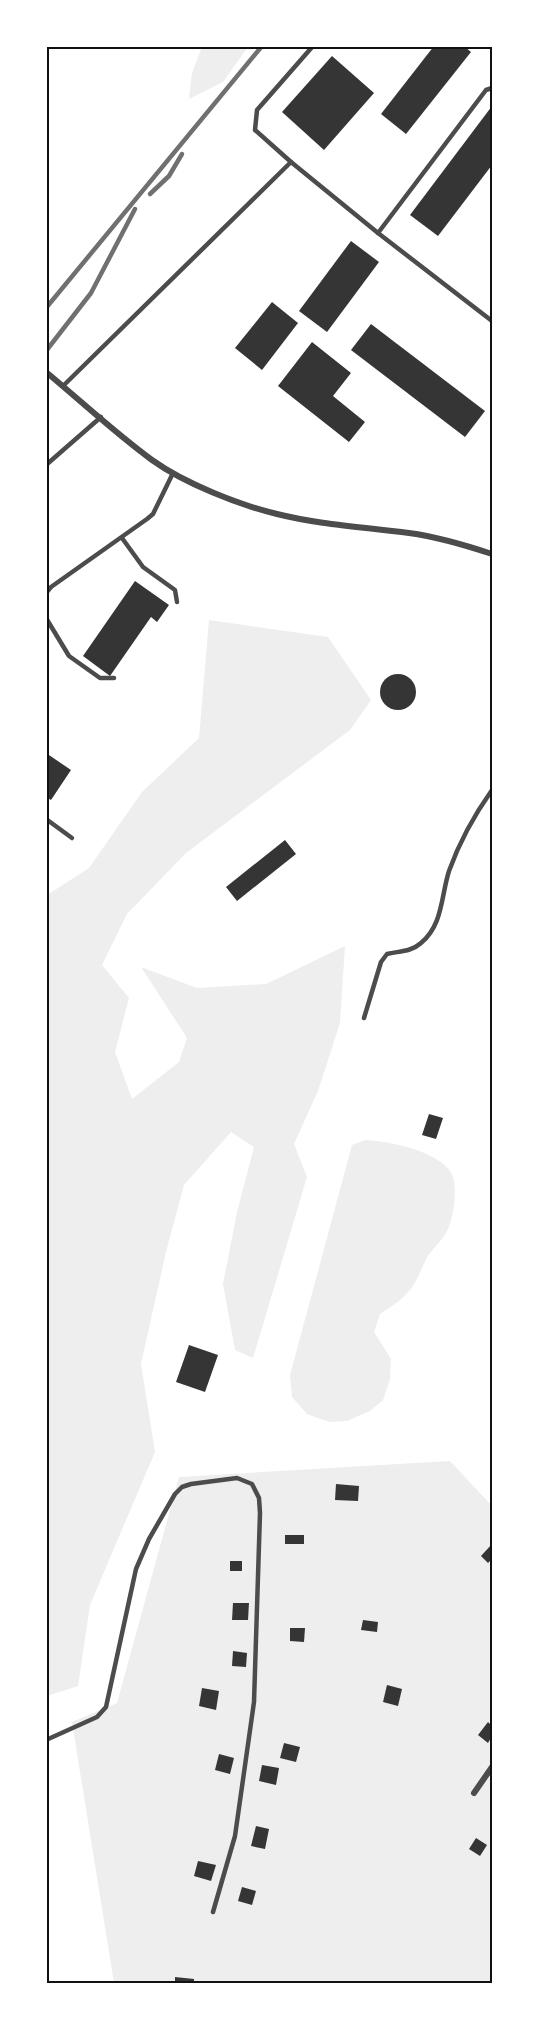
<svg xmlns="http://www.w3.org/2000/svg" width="539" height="2030" viewBox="0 0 539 2030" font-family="'Sofia Sans Condensed',sans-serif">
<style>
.green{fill:#eee}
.building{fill:#353535}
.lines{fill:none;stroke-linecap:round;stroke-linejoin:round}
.service{stroke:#4c4c4c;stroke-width:4.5}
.minor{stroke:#4c4c4c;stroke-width:6}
.rail{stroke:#707070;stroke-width:4.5}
.neatline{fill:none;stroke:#111;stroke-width:2}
</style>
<rect width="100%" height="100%" fill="#fff"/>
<!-- green -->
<g class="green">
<polygon points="202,47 248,47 223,82 189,99 192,73"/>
<polygon points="209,620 328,637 371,700 350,730 186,853 127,914 102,965 129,998 115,1052 132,1099 179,1062 187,1038 141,967 197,988 266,984 345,946 340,1023 318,1091 294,1144 307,1177 253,1358 235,1350 223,1284 237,1212 254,1147 231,1132 184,1185 166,1252 141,1364 155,1452 90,1605 78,1686 47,1696 47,895 89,868 142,792 199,738"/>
<path d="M365,1140C388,1141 435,1150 450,1171C459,1184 454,1215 448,1229C443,1240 432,1249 426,1259C422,1267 419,1276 414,1284C406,1298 393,1305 380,1314L374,1332L391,1359L390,1379L383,1400L370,1411L347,1421L329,1422L307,1414L292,1397L290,1375L352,1145Z"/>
<polygon points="450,1461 492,1506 492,1983 114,1983 72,1722 117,1703 179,1477"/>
</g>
<!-- building -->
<g class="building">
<polygon points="434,46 464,46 471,52 406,134 381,114"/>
<polygon points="332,56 374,93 324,150 282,112"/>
<polygon points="492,106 492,165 438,236 410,215"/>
<polygon points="351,241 379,262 327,332 299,311"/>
<polygon points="272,302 298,323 262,370 235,348"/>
<polygon points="371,324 485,411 465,437 351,350"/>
<polygon points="312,342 351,373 333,396 365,422 349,442 278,386"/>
<polygon points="135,581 169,605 157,622 151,617 110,676 83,656"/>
<circle cx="398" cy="692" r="18"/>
<polygon points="46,753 71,770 51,800 46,797"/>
<polygon points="285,840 296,854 237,901 226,887"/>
<polygon points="429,1114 443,1118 436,1139 422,1135"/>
<polygon points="189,1345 218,1355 205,1392 176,1382"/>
<polygon points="336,1484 359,1486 358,1501 335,1500"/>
<rect x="285" y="1535" width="19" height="9"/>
<polygon points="492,1544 492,1559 488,1563 481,1556"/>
<rect x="230" y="1561" width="12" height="10"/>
<polygon points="233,1603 249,1603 248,1620 232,1620"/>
<polygon points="363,1620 378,1622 377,1632 361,1630"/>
<polygon points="290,1628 305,1628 304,1642 290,1641"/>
<polygon points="233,1651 247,1653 246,1667 232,1666"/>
<polygon points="387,1685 402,1689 398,1706 383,1702"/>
<polygon points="202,1688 219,1691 216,1710 199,1706"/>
<polygon points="488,1722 492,1726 492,1736 488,1743 478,1735"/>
<polygon points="284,1743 300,1747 296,1762 280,1758"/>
<polygon points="219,1754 234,1758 230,1774 215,1770"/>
<polygon points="262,1765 279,1768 276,1785 259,1781"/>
<polygon points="256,1826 269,1829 265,1849 251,1846"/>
<polygon points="476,1838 487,1845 480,1856 469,1849"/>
<polygon points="198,1861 216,1865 211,1881 194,1876"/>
<polygon points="242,1887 256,1891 252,1905 238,1901"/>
<polygon points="175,1977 194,1979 194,1984 175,1984"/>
</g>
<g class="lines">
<!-- service -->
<g class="service">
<polyline points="291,162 255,130 257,110 313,46"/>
<polyline points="378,233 486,90 492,88"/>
<polyline points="63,386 291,162 378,233 492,321"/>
<polyline points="46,465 101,417"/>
<polyline points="122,538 143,567 175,590 177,602"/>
<polyline points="46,593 51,587 147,519 153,514 173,473"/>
<polyline points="46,618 69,656 100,678 114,678"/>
<polyline points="46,819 72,838"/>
<path d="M364,1018L381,962L387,954C399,951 411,952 421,943C443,925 441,896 449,871C459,843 475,814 492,790"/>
<polyline points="46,1740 97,1717 106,1707 136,1569 149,1539 175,1494 182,1487 191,1484 237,1478 252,1484 259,1498 260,1513 254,1702 235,1836 213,1912"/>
</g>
<!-- minor -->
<g class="minor">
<path d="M46,372C81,401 115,433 152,460C184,483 239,505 277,514C321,525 365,527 409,533C438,537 465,545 492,554"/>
<polyline points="474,1793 492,1767"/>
</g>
<!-- rail -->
<g class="rail">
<polyline points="150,194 169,176 182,154"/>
<polyline points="46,308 262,46"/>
<polyline points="46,351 91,293 135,209"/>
</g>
</g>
<!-- border -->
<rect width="539" height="2030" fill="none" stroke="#ffffff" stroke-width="96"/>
<rect x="48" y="48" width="443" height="1934" class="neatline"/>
</svg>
